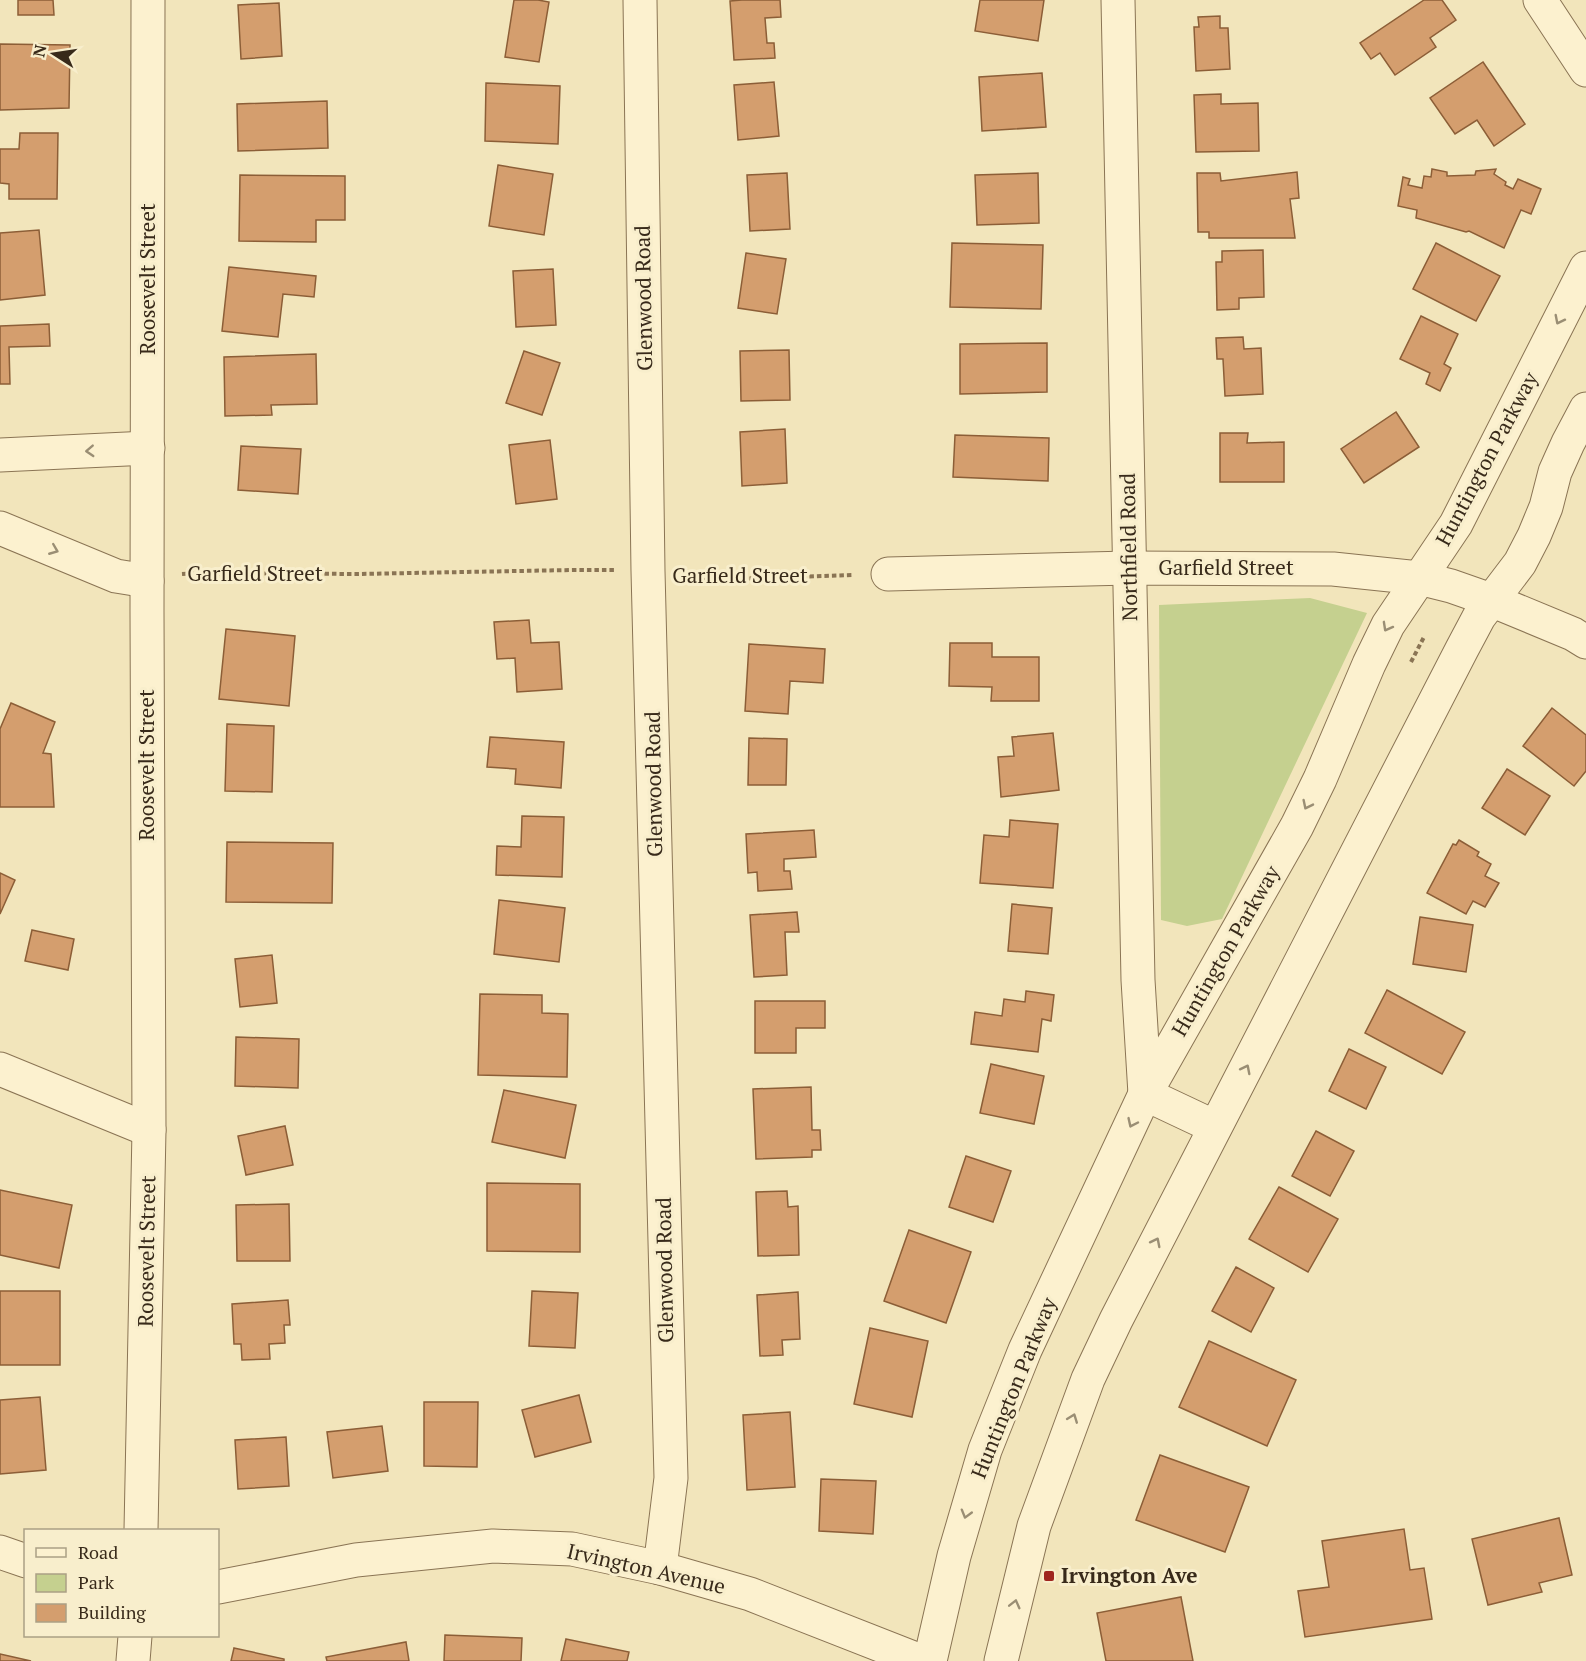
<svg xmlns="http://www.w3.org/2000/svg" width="1586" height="1661" viewBox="0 0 1586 1661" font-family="'PT Serif',serif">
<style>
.green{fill:#c5d08f}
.building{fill:#d49e6e;stroke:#8c5e37;stroke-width:1.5}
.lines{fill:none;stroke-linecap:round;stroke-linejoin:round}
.minor-casing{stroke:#8a7454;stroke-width:35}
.tertiary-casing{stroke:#8a7454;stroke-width:35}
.path{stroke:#8a7454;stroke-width:4;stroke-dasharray:4.5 3;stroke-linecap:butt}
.minor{stroke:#fcf1cf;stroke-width:33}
.tertiary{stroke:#fcf1cf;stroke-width:33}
.oneway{stroke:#9a8e74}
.poi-dot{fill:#9f251e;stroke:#f8eecc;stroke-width:2}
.labels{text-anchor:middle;stroke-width:6;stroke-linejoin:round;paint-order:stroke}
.street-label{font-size:21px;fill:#382a1a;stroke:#f8eecc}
.poi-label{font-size:21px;font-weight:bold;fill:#382a1a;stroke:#f8eecc;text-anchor:start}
</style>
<rect width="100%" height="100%" fill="#f2e5bb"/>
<!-- green -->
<polygon class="green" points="1310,598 1367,613 1222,919 1187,926 1161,920 1159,605"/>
<!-- building -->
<g class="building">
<polygon points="18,0 53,0 54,15 18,15"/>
<polygon points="514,0 538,0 549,2 539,62 505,57"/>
<polygon points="742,0 780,0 781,17 765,18 767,43 774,43 775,58 734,60 730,1"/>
<polygon points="980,0 1044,0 1038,41 975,31"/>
<polygon points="1424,0 1442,0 1456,20 1430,38 1436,47 1395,75 1380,53 1371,59 1360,43"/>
<polygon points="279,3 282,56 241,59 238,5"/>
<polygon points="1220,16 1220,28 1228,28 1230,69 1196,71 1194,27 1199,27 1198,17"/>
<polygon points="0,44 70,45 69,108 0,110"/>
<polygon points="1483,62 1525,124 1494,146 1477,120 1455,134 1430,98"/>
<polygon points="1042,73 1046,127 982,131 979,77"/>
<polygon points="774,82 779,136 738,140 734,85"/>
<polygon points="486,83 560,86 558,144 485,141"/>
<polygon points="1221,94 1221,104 1258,103 1259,151 1196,152 1194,95"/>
<polygon points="327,101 328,148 238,151 237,104"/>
<polygon points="20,133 58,133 57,199 9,199 9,184 0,183 0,149 19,149"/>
<polygon points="498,165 553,174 544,235 489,226"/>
<polygon points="1432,169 1447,172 1447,176 1475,175 1476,171 1496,169 1494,174 1506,182 1505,185 1513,189 1518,179 1541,189 1531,214 1521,210 1504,248 1469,231 1466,232 1416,218 1417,210 1398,206 1403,177 1410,179 1408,185 1422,188 1424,176 1431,177"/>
<polygon points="1297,172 1299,198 1290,199 1295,238 1209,238 1209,232 1198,232 1197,173 1220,173 1221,181"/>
<polygon points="787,173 790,229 750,231 747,175"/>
<polygon points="1038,173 1039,223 977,225 975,175"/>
<polygon points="240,175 345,176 345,220 316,220 316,242 239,241"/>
<polygon points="39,230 45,295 0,300 0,233"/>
<polygon points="952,243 1043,245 1041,309 950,307"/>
<polygon points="1436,243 1500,276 1476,321 1413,289"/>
<polygon points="1263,250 1264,297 1239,298 1239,309 1217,310 1216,262 1222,262 1222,251"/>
<polygon points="746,253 786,259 777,314 738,308"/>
<polygon points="229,267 316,276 314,297 283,294 278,337 222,331"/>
<polygon points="553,269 556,325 516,327 513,271"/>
<polygon points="1421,316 1458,334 1444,364 1451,368 1440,391 1426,384 1430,373 1400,359"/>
<polygon points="49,324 50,346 9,347 10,384 0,384 0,326"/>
<polygon points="1243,337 1244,349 1261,348 1263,394 1225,396 1223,359 1217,359 1216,338"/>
<polygon points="1047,343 1047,392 960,394 960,344"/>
<polygon points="789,350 790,400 741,401 740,351"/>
<polygon points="524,351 560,363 542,415 506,403"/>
<polygon points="316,354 317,404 271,405 272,415 225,416 224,357"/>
<polygon points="1396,412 1419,447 1364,483 1341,449"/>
<polygon points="785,429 787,483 742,486 740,432"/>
<polygon points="1220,433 1248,433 1247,443 1284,442 1284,482 1220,482"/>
<polygon points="955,435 1049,438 1048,481 953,477"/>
<polygon points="550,440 557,499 516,504 509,445"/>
<polygon points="241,446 301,449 298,494 238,490"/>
<polygon points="529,620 531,643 559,642 562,689 517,692 515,658 497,659 494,622"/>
<polygon points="226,629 295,636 289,706 219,699"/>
<polygon points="950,643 992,643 992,657 1039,657 1039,701 991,701 992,687 949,686"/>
<polygon points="749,644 825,649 823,683 790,681 788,714 745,711"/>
<polygon points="11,703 55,722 43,753 51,754 54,807 0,807 0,729"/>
<polygon points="1552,708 1586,735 1586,771 1574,786 1523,746"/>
<polygon points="227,724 274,726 272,792 225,791"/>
<polygon points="1053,733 1059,790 1001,797 998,757 1014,756 1012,737"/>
<polygon points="490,737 564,742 561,788 515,784 516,769 487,767"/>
<polygon points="749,738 787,739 786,785 748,785"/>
<polygon points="1507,769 1550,796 1525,835 1482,808"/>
<polygon points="522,816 564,817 562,877 496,875 497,846 521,847"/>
<polygon points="1010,820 1058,824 1053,888 980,883 984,835 1009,837"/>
<polygon points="814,830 816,857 784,859 784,871 790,871 792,889 758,891 757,872 748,873 746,834"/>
<polygon points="1459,840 1479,852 1477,856 1491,864 1485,876 1499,883 1485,907 1473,901 1466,914 1427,893 1453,844 1456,845"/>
<polygon points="227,842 333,843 332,903 226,902"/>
<polygon points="0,873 15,880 0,914"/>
<polygon points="499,900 565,908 559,962 494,954"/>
<polygon points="1012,904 1052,908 1048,954 1008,951"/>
<polygon points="797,912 799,932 785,932 787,975 754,977 750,915"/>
<polygon points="1420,917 1473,925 1466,972 1413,964"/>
<polygon points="32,930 74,939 68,970 25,961"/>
<polygon points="272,955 277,1003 240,1007 235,959"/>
<polygon points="1387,990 1465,1032 1442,1074 1365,1033"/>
<polygon points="1026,991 1054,995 1051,1021 1042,1019 1038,1052 971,1044 975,1012 1002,1016 1004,999 1025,1002"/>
<polygon points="480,994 542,995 542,1013 568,1014 567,1077 478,1075"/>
<polygon points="755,1001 825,1001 825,1028 796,1028 796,1053 755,1053"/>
<polygon points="236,1037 299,1039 298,1088 235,1086"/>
<polygon points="1349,1049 1386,1067 1366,1109 1329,1091"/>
<polygon points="991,1064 1044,1076 1034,1124 980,1113"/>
<polygon points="811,1087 812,1130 820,1130 821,1150 812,1150 812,1157 756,1159 753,1089"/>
<polygon points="504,1090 576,1105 565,1158 492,1142"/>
<polygon points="285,1126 293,1165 246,1175 238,1136"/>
<polygon points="1316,1131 1354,1151 1330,1196 1292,1176"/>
<polygon points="966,1156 1011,1171 993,1222 949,1207"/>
<polygon points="487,1183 580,1184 580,1252 487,1251"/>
<polygon points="1279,1187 1338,1219 1308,1272 1249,1239"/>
<polygon points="0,1190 72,1205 59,1268 0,1255"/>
<polygon points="787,1191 788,1207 798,1206 799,1255 758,1256 756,1192"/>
<polygon points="289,1204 290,1261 237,1261 236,1205"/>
<polygon points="909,1230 971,1252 946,1323 884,1301"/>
<polygon points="1236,1267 1274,1288 1251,1332 1212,1311"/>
<rect x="0" y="1291" width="60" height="74"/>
<polygon points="532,1291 578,1293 575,1348 529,1346"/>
<polygon points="798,1292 800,1339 782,1340 783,1355 760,1356 757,1295"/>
<polygon points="288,1300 290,1325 284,1325 285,1343 269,1344 270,1359 242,1360 241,1344 234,1344 232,1304"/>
<polygon points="870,1328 928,1341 912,1417 854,1404"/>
<polygon points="1209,1341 1296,1380 1267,1446 1179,1407"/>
<polygon points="579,1395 591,1442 535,1457 522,1410"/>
<polygon points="40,1397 46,1470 0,1474 0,1400"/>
<polygon points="424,1402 478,1402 477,1467 424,1466"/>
<polygon points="790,1412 795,1487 747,1490 743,1415"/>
<polygon points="382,1426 388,1471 333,1478 327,1432"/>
<polygon points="286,1437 289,1486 238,1489 235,1440"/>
<polygon points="1160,1455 1249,1487 1225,1552 1136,1520"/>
<polygon points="821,1479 876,1481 873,1534 819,1531"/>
<polygon points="1559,1518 1572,1575 1539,1583 1542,1592 1488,1605 1472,1539"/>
<polygon points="1404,1529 1410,1570 1424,1568 1432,1619 1305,1637 1298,1591 1329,1587 1322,1541"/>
<polygon points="1181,1597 1193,1661 1106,1661 1097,1613"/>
<polygon points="445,1635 522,1638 521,1661 444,1661"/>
<polygon points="566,1639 629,1652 627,1661 561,1661"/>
<polygon points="406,1642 409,1661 327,1661 326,1657"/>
<polygon points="234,1648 284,1659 284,1661 231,1661"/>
<polygon points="0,1654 31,1661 0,1661"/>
</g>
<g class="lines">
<defs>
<g id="minor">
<polyline points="640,0 648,571 671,1478 660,1568"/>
<polyline points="1118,0 1138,980 1145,1094"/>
<polyline points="1540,0 1586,70"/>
<polyline points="0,455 148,448"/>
<polyline points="0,528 116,576 147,581"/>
<polyline points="888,574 1129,568 1333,569 1419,578 1451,586 1491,600 1573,634 1586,642"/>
<polyline points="0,1069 149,1130"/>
<polyline points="141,1530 149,1130 147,611 148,0"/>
<polyline points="0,1552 26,1561"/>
<polyline points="218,1587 356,1560 493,1546 572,1549 660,1568 750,1594 921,1661"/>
<polyline points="133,1661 135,1636"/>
</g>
<g id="tertiary">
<polyline points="1145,1094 1215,1127"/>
<polyline points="930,1661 954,1556 985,1450 1025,1350 1145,1094 1297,826 1320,779 1369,664 1388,625 1456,524 1586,268"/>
<polyline points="1001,1661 1034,1526 1088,1379 1116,1320 1462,649 1479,617 1520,563 1534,536 1546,507 1555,472 1568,443 1586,409"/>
</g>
</defs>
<!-- minor casing -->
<use href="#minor" class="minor-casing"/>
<!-- tertiary casing -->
<use href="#tertiary" class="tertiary-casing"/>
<!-- path -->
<g class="path">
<polyline points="182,574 195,573 357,574 572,570 615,570"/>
<polyline points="682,579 703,580 854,575"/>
<polyline points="1411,662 1424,637"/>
</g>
<!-- minor -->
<use href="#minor" class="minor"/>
<!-- tertiary -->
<use href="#tertiary" class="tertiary"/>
</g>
<!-- one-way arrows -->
<defs><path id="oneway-chevron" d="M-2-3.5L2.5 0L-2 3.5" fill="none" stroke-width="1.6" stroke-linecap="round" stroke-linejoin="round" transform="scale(1.5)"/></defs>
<g class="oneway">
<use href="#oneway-chevron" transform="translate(1559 320) rotate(117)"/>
<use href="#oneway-chevron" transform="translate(90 451) rotate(177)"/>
<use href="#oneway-chevron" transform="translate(54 550) rotate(22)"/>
<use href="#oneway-chevron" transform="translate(1387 627) rotate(119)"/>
<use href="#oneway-chevron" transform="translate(1307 805) rotate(116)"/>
<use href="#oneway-chevron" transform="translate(1246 1069) rotate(-63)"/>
<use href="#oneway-chevron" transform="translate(1132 1123) rotate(115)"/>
<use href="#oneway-chevron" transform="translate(1156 1242) rotate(-63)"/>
<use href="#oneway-chevron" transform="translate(1073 1418) rotate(-69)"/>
<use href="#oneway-chevron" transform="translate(966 1514) rotate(106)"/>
<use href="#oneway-chevron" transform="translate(1015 1604) rotate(-76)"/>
</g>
<!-- markers -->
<rect class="poi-dot" x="1043" y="1570" width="12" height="12" rx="3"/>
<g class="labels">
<!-- street labels -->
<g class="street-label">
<text transform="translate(148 279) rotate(-90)" y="7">Roosevelt Street</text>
<text transform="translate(644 298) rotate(-91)" y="7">Glenwood Road</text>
<text transform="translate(1487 459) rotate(-62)" y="7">Huntington Parkway</text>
<text transform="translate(1129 547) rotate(-91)" y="7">Northfield Road</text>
<text x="1226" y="575">Garfield Street</text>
<text x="255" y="581">Garfield Street</text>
<text x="740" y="583">Garfield Street</text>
<text transform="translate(147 765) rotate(-90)" y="7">Roosevelt Street</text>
<text transform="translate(654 784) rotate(-91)" y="7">Glenwood Road</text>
<text transform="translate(1226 951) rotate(-60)" y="7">Huntington Parkway</text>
<text transform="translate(147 1251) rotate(-89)" y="7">Roosevelt Street</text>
<text transform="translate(665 1270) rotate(-91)" y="7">Glenwood Road</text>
<text transform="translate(1014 1388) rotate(-68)" y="7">Huntington Parkway</text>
<text transform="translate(646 1569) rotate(13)" y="7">Irvington Avenue</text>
</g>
<!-- poi labels -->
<g class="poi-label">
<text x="1061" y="1583">Irvington Ave</text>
</g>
</g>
<!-- legend -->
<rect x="24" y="1529" width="195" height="108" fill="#f8eecc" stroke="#aba085" stroke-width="1.5"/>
<rect x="36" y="1548" width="30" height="9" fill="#fcf1cf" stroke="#aba085" stroke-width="1.5"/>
<text x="78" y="1559" font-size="18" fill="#382a1a">Road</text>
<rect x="36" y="1574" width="30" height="18" fill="#c5d08f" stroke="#aba085" stroke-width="1.5"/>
<text x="78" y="1589" font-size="18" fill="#382a1a">Park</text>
<rect x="36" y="1604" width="30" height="18" fill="#d49e6e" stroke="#aba085" stroke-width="1.5"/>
<text x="78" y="1619" font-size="18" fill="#382a1a">Building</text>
<!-- north arrow -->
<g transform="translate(54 54) rotate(282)" stroke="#f8eecc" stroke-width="4.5" paint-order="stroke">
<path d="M0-4.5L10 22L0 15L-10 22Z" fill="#382a1a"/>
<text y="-9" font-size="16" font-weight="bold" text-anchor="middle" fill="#382a1a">N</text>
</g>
</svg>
